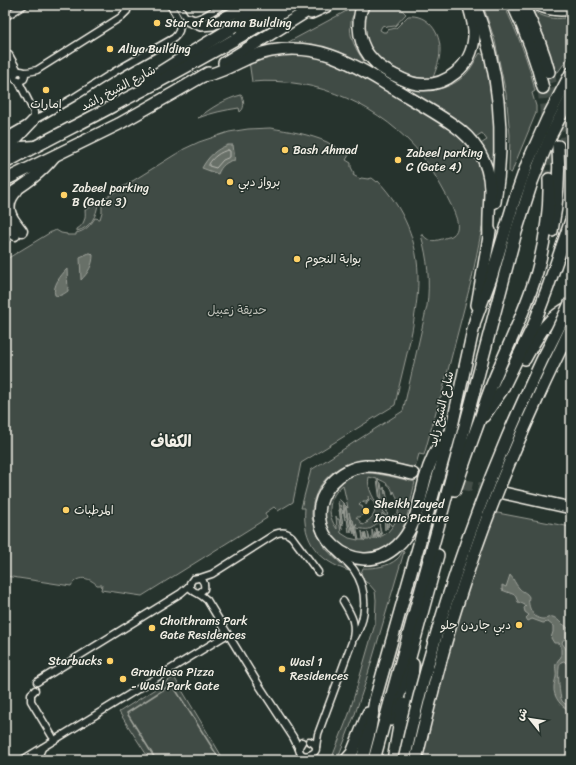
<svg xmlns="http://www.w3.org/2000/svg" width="576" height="765" viewBox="0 0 576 765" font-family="Sriracha,'Playpen Sans Arabic',sans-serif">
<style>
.green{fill:#414b45;stroke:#9a9e96;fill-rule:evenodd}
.water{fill:#676f68;stroke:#9fa39b}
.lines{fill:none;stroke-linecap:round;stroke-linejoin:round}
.shore{stroke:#bcbdb5;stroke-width:1}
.stream{stroke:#9fa39b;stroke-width:1.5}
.highway-tunnel{stroke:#455049;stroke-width:11;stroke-dasharray:11 5.5;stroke-linecap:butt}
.street-casing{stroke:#f4f1e8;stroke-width:9}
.primary-casing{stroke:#f4f1e8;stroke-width:13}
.highway-casing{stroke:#f4f1e8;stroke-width:14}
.street{stroke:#26332d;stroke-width:6}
.primary{stroke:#26332d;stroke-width:10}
.highway{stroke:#26332d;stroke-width:11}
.rail-casing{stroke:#f4f1e8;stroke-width:3}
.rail{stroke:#26332d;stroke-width:1.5;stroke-dasharray:4.5;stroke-linecap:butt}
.highway-bridge-casing{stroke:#f4f1e8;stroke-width:14;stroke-linecap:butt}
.highway-bridge{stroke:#26332d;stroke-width:11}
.poi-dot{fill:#ffd166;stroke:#26332d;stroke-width:1.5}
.labels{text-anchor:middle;stroke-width:3;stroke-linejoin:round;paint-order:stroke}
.poi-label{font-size:12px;fill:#f4f1e8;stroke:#26332d;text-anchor:start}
.street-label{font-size:12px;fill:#f4f1e8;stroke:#26332d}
.park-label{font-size:12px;fill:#bebfb7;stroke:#26332d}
.district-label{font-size:16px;font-weight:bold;fill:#f4f1e8;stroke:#26332d}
</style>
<rect width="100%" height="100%" fill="#26332d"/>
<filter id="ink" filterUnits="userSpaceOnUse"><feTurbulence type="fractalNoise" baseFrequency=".025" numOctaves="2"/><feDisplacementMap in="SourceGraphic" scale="8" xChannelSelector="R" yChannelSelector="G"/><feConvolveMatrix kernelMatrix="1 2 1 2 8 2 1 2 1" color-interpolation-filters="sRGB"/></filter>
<g filter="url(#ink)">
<!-- green -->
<g class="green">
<path d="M370,5H402L403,6L401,9L406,14L395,26L387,27L385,25L382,26L380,30L383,32H386L387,30L396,28L408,16C427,14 441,32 440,51C440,60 436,69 433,78C419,80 407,75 395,68C388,64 380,61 375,54C363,41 362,20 370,5Z"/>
<path d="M483,5H504C517,33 529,61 535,91L532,93L536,106V113L514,166L512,172L511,173L509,172V170L510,135L506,94L495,41Z"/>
<path d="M352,8H354L356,11C354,14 351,18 351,22C348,36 356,50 364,61L361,63C348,56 333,49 318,47C307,46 295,46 283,45Z"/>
<path d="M535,12C547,19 557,20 571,17V54L558,72H556L547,46L532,14Z"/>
<path d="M285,52L327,57L436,116L469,142L487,179L485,213L472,278L441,397H440L424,455L419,454L415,468C396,464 376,458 357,461C331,466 310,490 312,518C313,522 315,527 317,532C318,535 319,538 320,540C326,552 340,562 349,571C319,561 302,542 305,508H301L311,470L403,411L427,306C430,282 428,259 421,235H423C429,243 436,241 445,238C447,237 451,237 453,235C462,228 455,215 452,207C444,190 434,173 423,157C383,106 316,76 252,82L249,61Z"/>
<path d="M480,53L483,55L484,56C492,93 498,133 493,171L479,145L487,140L482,133L474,138L377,75L379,72C388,77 397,83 406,87C426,95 452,89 466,74C472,68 475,60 480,53Z"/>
<path d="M241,95C244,99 245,108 241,111L240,112L239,108C225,110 211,113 198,118C211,108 225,99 241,95Z"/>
<path d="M270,128C289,131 309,134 327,142C334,146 342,151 349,155L346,160L351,163V167L354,173L353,175L360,179L361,178L368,179L372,178L377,182L378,181C403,207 419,243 418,280C418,297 415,314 412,331C407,356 400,380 395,405L301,463L293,502L278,511L274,507L265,513L267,518L142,596L101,590L102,585H97C89,577 77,575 71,586L5,576V260L51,232H52L56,230L61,233L67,234V235H76V233C85,231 90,226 95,218L100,219L102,212V200L184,149L199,142L229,132L248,129Z"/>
<path d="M98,203C97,216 90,228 77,231V229C84,225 86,218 85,210Z"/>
<path d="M372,473L389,476L415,482C411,498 409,515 402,529C395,542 384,552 369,553C360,554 353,552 345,548C343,546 340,545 337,543C335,542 334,538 332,536C319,518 324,493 342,480C351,474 362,473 372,473ZM369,477L377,479L381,509C375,501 366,488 369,477ZM378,479C386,482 392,486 393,494L394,491C399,501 400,510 396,520L395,514V522L393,526L388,520L386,500L387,503L388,502L386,491L385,490V494L384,487V489H382L381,483L380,482L382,499H384V502L385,503V501L388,518L382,511ZM343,485L348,508L339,499L338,502L342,529L339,509H340L343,525L340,505L343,514V510L345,520L343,503L345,517L344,505H345L349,532L346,507L351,533L352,531L349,512L354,534L351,519L356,536L353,520L356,533L355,525L358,540L349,538L341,533L339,519H337L336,516L337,529C326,514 328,497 343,485ZM368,496H369C378,504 377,516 366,522H368L363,525L356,517H360L364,513L362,506H360L359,505L362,502L365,503L363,501H366L368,499V501L366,502V505L369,500ZM382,513L384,515L385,530V516L386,517L387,529L386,519L388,520V527L389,522L392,527L387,533L382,536L379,523L381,537H380L378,531L379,537L377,531L379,538H378L376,528L377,538L376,539L375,532L374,539L372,530V540H370L368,532L369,540H367L365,532L367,540H366L364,533L365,540L364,541L362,531L363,540H359L356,524L357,528C367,530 371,531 378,522C381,519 382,518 382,513Z"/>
<polygon points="482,510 571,527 571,760 413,760 444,599"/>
<path d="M403,551L404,552L365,684L355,714L337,760H331L349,714L375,624L376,600L375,591L369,584L361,579V573L363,568C375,568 388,567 397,559C400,557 401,553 403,551Z"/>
<polygon points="174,677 224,760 150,760 119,712"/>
</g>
<!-- water -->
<g class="water">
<path d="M228,145H233L235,160C227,161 221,166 218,174L202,168C208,157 216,149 228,145Z"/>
<path d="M89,253H91L93,255C93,265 88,273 81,280L80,257Z"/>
<path d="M67,269L68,291C64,294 59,297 55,295C52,286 61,275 67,269Z"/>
<path d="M510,575C514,579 515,584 519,588C522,592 527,592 529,597C527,606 533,620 544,619C547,619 550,616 553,617C556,618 559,621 561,623C571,629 571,631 571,643C569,640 567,638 563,640L562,643L569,653L571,654V668L564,661L561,662C560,664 559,665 559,668C558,673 559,696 562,701C564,704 568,705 571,706V711C562,708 553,697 554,687C554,684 555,681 556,677C557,667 552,666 561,657V647L559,643H554L551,638L553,632V626L548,622L543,623L532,619L528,621L526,618L529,615L525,612L524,608L526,606L523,604L518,602L515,595L502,590V585L506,587Z"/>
</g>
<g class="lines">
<!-- shore -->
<path class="shore" d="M228,150L230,151V157L223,160L216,168L209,166V164C213,157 220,152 228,150Z"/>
<!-- stream -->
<polyline class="stream" points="156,760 127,713 172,684 220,760"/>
<!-- highway-tunnel -->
<g class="highway-tunnel">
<polyline points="549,72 557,110 571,157"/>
<polyline points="543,88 549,147 549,179"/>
<polyline points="413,474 495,491"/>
</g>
<defs>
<g id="street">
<path d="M178,5L184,15L189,20C202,20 212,11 223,5"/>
<polyline points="5,17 24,5"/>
<polyline points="5,53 6,58 14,76"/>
<polyline points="5,53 9,55 18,71"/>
<path d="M23,72L25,75L24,79L20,81L16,80L14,76L16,72C20,70 22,71 25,72C29,72 33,71 37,70L121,17L127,11V5"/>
<polyline points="18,80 34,112 34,115 33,121"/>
<path d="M5,137L73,98L114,72L174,38C186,27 177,16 170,5"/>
<path d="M336,552C342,558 349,563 354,570C368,590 367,617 355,637"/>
<path d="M200,578C204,581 205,584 204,589L199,593L195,592L190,588V583L193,579L198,578H200L212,574L275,534C282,531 287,532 292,537L318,572"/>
<polyline points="197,593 202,596 207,600 259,685 293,737 299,749"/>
<polyline points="37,682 181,593 190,585"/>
<polyline points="35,690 31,694 31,701 52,736"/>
<path d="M302,742L299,747C298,765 330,750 309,741"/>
<path d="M316,747L318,734L352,642C357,624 352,616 343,601"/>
<polyline points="22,760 228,634"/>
<polyline points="40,760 39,755 42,748"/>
</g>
<g id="primary">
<polyline points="5,147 17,138 33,121"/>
<polyline points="5,154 21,147 36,146"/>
<path d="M17,191C7,201 7,212 16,223C18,226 20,228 22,231"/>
<path d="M5,197C23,186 41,174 55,156"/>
<polyline points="8,219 15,235"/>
<polyline points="5,238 7,228 6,221"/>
</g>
<g id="highway">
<path d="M363,5C355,24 359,47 374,61C379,67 385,70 392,74C400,78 408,83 417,84C446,88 472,66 474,37C475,27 472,17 469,7"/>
<path d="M475,5C499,67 506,136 495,202"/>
<path d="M513,5C526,32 536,59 543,88"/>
<path d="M523,5C534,27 543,48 549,72"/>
<path d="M538,5C549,10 559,11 571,9"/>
<polyline points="311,13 329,5"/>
<polyline points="189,20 201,25 213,24 248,5"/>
<polyline points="241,28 277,5"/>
<polyline points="224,63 317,5"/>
<path d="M203,76C217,74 227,68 240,62C250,57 260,53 271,51C321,42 352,64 393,88C413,100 433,111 452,124C474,139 489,161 490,188C490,204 488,221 489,237"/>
<polyline points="146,81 181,59 230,29 245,17 257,5"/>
<path d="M5,163C44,141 84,122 124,100C182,70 238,38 295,5"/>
<polyline points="5,180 119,124 172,94 208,73"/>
<path d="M552,231C558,201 560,176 558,146"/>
<polyline points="477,305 490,231"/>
<path d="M525,359C538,336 546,318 571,306"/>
<polyline points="484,416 502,390 534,324 548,287 571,220"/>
<path d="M413,474C398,471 381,465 365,466C352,467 340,474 331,484C293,528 355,585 397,546C416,529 419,502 425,479C429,464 436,448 446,436"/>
<path d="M455,490C463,466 471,443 480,419C484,406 488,394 493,382C508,345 526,310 537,272C545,242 550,210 549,179"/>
<polyline points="504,493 571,508"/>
<polyline points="391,720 403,683 438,555"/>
<polyline points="406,730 411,700 413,664"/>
<polyline points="346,760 352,753 368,713"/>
<polyline points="362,760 370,729 375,700 451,431 475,321 492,275 514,201 527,164 547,119 571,73"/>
<polyline points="374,760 443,509 516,232 532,182 542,157 552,133 571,96"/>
<polyline points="393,760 403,704"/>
</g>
</defs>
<!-- street casing -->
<use href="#street" class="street-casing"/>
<!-- primary casing -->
<use href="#primary" class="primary-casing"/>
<!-- highway casing -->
<use href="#highway" class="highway-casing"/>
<!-- street -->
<use href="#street" class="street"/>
<!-- primary -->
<use href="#primary" class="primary"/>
<!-- highway -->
<use href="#highway" class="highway"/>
<defs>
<polyline id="rail" points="5,751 11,760"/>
</defs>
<!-- rail casing -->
<use href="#rail" class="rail-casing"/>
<!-- rail -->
<use href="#rail" class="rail"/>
<defs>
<g id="highway-bridge">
<path d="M404,760C428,650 463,542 507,438C518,412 530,386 542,360C552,341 562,321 571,301"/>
<path d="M416,760C428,709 440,658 456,608C478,538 505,469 536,402C547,377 559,353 571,328"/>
</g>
</defs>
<!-- highway-bridge casing -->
<use href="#highway-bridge" class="highway-bridge-casing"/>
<!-- highway-bridge -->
<use href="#highway-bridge" class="highway-bridge"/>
</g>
</g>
<!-- markers -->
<g class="poi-dot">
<circle cx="157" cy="23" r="4"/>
<circle cx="110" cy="49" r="4"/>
<circle cx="46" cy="90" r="4"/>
<circle cx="285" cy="150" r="4"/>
<circle cx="398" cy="160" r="4"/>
<circle cx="230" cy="182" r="4"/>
<circle cx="64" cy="195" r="4"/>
<circle cx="297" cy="259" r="4"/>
<circle cx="66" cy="510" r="4"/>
<circle cx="366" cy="511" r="4"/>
<circle cx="519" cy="625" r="4"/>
<circle cx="152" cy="628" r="4"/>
<circle cx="110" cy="661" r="4"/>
<circle cx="282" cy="669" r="4"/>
<circle cx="123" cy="679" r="4"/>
</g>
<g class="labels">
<!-- poi labels -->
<g class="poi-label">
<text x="165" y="27">Star of Karama Building</text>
<text x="118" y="53">Aliya Building</text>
<text x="46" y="108" text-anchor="middle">إمارات</text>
<text x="293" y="154">Bash Ahmad</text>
<text x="406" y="157">Zabeel parking<tspan x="406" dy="14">C (Gate 4)</tspan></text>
<text x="238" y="186">برواز دبي</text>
<text x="72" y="192">Zabeel parking<tspan x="72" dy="14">B (Gate 3)</tspan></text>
<text x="305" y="263">بوابة النجوم</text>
<text x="374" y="508">Sheikh Zayed<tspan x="374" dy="14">Iconic Picture</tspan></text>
<text x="74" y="514">المرطبات</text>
<text x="160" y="625">Choithrams Park<tspan x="160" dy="14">Gate Residences</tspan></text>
<text x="511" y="629" text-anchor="end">دبي جاردن جلو</text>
<text x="102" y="665" text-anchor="end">Starbucks</text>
<text x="290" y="666">Wasl 1<tspan x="290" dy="14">Residences</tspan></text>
<text x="131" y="676">Grandiosa Pizza<tspan x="131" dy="14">- Wasl Park Gate</tspan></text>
</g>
<!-- street labels -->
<g class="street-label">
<text transform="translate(118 88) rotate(-28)" y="4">شارع الشيخ راشد</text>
<text transform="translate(441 409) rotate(-77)" y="4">شارع الشيخ زايد</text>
</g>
<!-- park labels -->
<g class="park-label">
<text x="237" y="314">حديقة زعبيل</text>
</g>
<!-- district labels -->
<g class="district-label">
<text x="171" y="447">الكفاف</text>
</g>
</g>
<!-- margin -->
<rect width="576" height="765" fill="none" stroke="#26332d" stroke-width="20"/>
<rect x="10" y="10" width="556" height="745" fill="none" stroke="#f4f1e8" stroke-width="1.5" filter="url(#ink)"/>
<!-- north arrow -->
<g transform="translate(530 719) rotate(300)" stroke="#26332d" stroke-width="3" paint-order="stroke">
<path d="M0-3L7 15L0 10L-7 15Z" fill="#f4f1e8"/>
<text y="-6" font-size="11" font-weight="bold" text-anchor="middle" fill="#f4f1e8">ش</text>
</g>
</svg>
